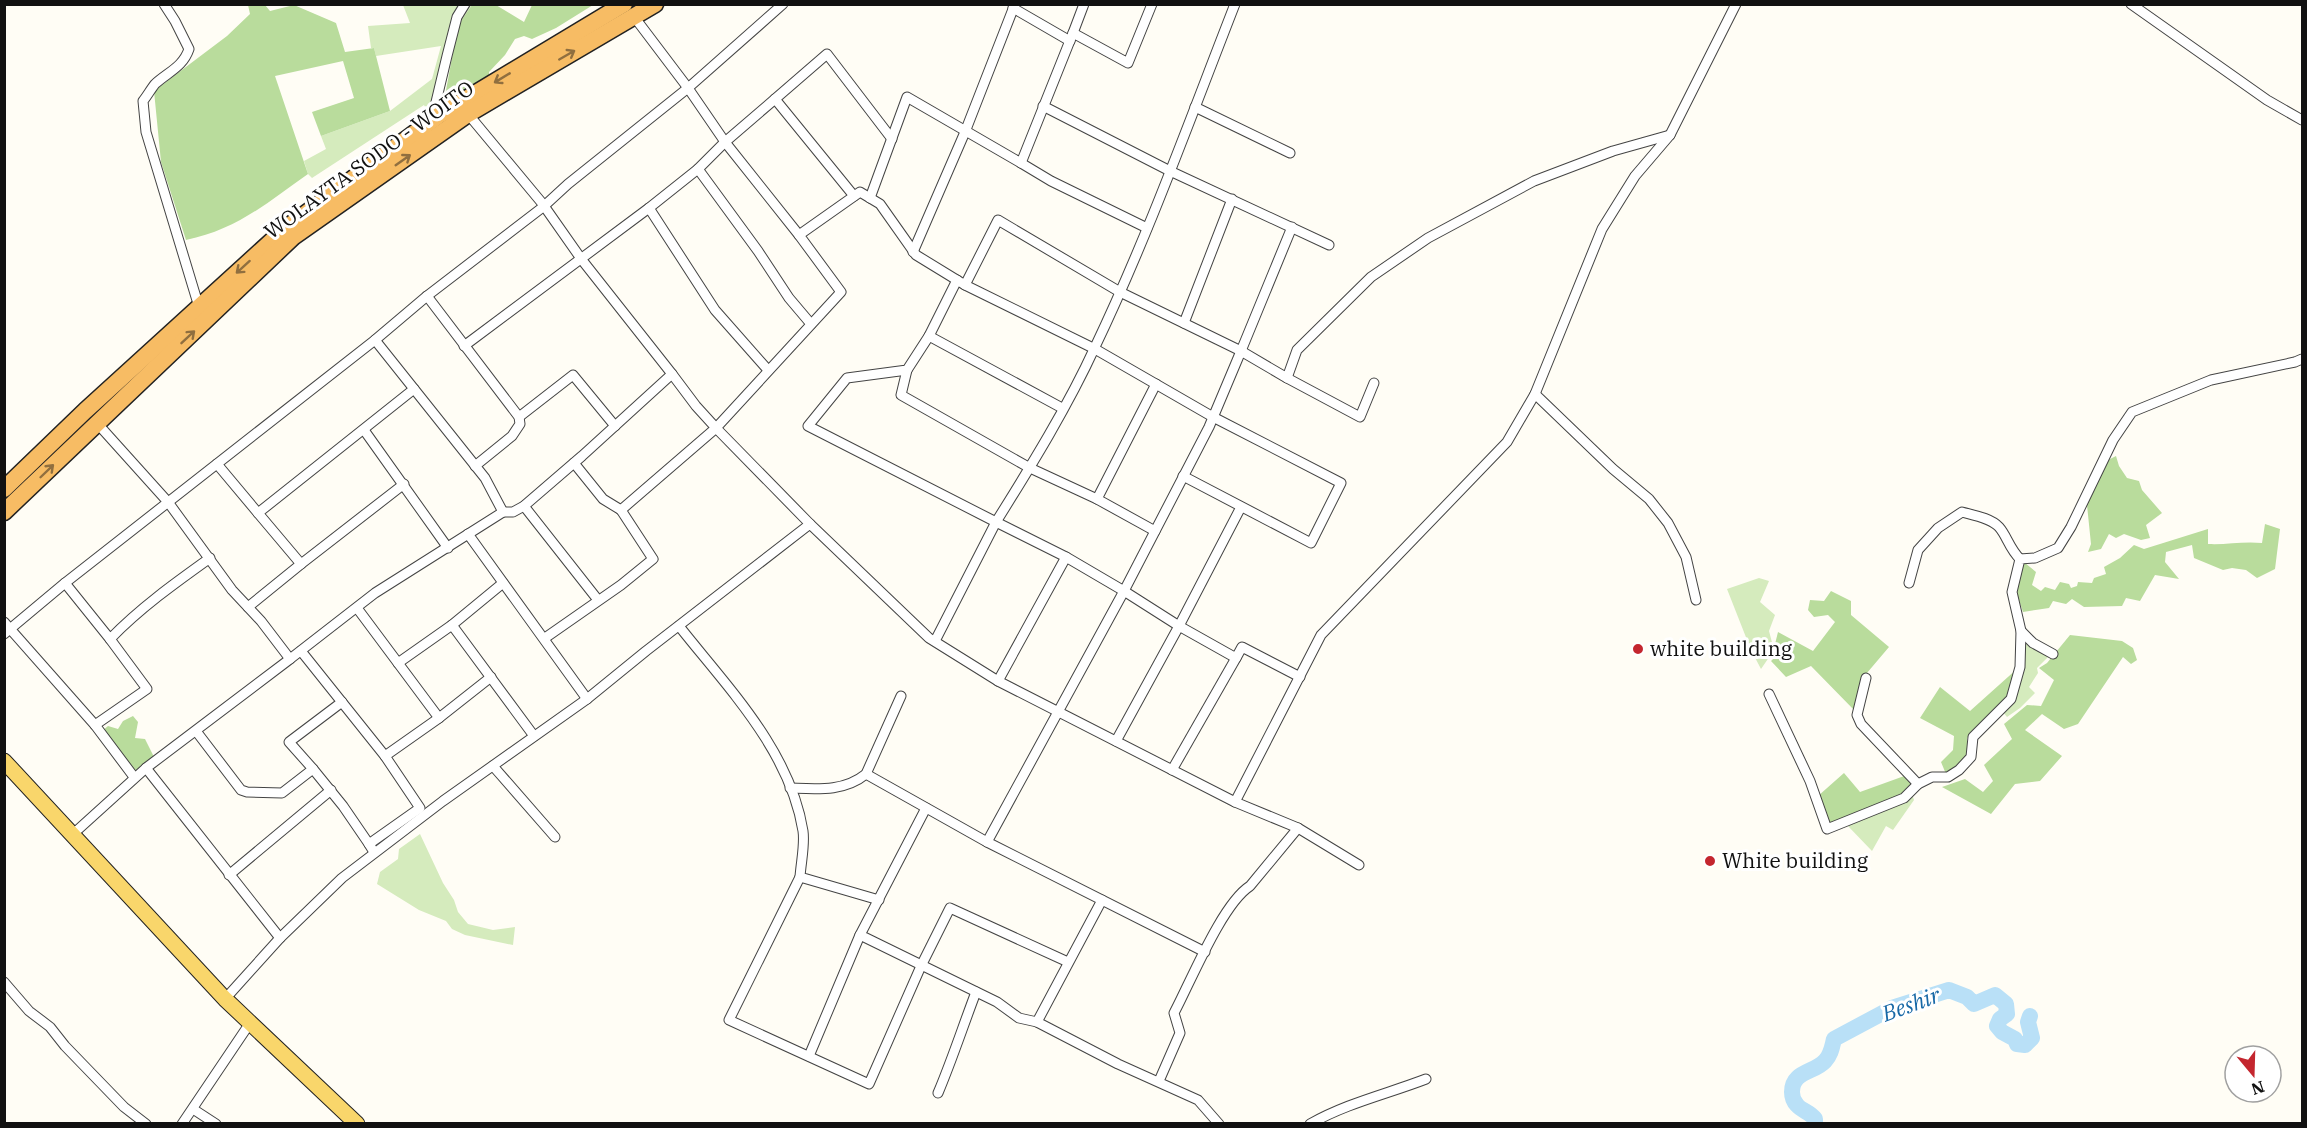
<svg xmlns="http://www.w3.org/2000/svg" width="2307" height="1128" viewBox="0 0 2307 1128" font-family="'IBM Plex Serif',serif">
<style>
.green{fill:#d5ebbd}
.forest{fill:#b9dc9c}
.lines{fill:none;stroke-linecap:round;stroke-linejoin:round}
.river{stroke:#b9e0f7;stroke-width:16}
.minor-casing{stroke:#444;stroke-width:11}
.primary-casing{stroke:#222;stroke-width:17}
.trunk-casing{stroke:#222;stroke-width:19}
.minor{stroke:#fff;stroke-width:9}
.primary{stroke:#f9d66b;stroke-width:15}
.trunk{stroke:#f7bc64;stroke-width:16}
.oneway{stroke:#906f3f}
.poi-dot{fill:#c4262e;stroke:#fff;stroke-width:2}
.labels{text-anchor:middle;stroke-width:6;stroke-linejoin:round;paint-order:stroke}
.street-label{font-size:21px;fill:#111;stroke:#fff}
.poi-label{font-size:21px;fill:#111;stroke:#fff;text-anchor:start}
.water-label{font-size:22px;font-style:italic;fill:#1768a6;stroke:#fff}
</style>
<rect width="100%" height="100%" fill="#fffdf5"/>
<!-- green -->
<g class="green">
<polygon points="403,5 472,5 458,25 436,130 424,105 312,178 308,174 304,161 326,149 321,136 390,111 432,79 441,46 376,56 374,48 371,48 368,26 410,23"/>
<polygon points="1759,578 1769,581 1760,602 1775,615 1769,631 1774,650 1761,669 1751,650 1727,589"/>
<polygon points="2023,637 2050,655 2037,668 2038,673 2029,687 2035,693 2020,708 2007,717 2003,712 2015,696"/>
<polygon points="1912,794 1914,800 1893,830 1886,826 1872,851 1847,825"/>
<polygon points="420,834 443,883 454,900 458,912 468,924 493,930 515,927 513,945 465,935 452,929 446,921 419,910 377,884 380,872 398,859 399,849"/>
</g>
<!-- forest -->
<g class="forest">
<path d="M248,5H265L270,11L294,5L336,23L345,52L374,48L390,111L321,136L312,112L354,98L343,61L275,76L308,174C267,203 236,230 186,240L161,162L154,91L227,36L250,14Z"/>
<polygon points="472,5 496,5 524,22 532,5 593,5 556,28 532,39 524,36 515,39 505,55 489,72 489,82 442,112 458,25"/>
<polygon points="2116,456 2119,466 2127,478 2139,481 2142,490 2162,513 2146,525 2150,538 2141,540 2124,534 2116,538 2109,534 2101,549 2088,552 2091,544 2087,505 2104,462"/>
<path d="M2265,524L2280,529L2275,569L2257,578L2246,570L2232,568L2223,570L2194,558L2192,545L2166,552L2165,562L2179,579L2155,575L2140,601L2126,598L2122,606L2084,607L2072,599L2066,604L2053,601L2049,608L2023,612L2016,591L2018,567L2025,563L2036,572L2032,585L2041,591L2045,587L2055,590L2060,582L2069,584L2071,588L2077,586L2078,582L2092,583L2094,578L2106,574L2104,567L2120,558L2134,545L2144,549L2208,529V544C2226,545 2243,541 2262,543Z"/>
<polygon points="1831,591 1851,601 1851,615 1889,647 1861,680 1855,711 1811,666 1786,677 1771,661 1781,651 1775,644 1778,632 1813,651 1835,622 1828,615 1814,617 1808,610 1810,600 1824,601"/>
<polygon points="2070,635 2122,641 2133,648 2137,660 2131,664 2123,657 2078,724 2064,729 2042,714 2025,730 2062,756 2040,781 2015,784 1991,814 1942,787 1965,779 1983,792 1993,781 1984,765 2012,739 2004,724 2027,705 2041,706 2054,680 2039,668 2047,663"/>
<polygon points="2018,668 2008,699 1967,738 1967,756 1954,770 1946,774 1941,762 1953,750 1954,736 1920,718 1940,687 1970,711"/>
<polygon points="133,716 138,722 135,738 145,739 153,755 153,763 137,775 102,731 108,726 118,729 123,721"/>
<polygon points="1844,773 1860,792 1907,775 1915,784 1903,796 1829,827 1818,796"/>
</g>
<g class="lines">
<!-- river -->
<path class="river" d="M1815,1124V1119C1810,1112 1802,1111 1797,1105C1793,1101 1792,1097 1792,1092C1792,1071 1814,1073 1825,1061C1831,1055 1832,1047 1834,1039L1892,1008L1949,990L1967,997L1974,1004L1995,995L2006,1004L2007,1014L2000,1019L1997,1026L2002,1032L2015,1039L2017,1044L2025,1045L2032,1038L2028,1022L2030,1016"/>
<defs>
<g id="minor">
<path d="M164,4L175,21L189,49C183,67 168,72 155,84C151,89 147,96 143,101L146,132L199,307"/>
<polyline points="2131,4 2267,100 2302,120"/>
<polyline points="1013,8 1070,41"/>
<polyline points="632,14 688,88 783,4"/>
<polyline points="1073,33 1084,4"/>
<polyline points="775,99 725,142 799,235"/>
<polyline points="1043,106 1170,171 1329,245"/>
<polyline points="1195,107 1290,153"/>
<polyline points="468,114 542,203 582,260 672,374 582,456 524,506 513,512 503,512"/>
<polyline points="438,116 436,102 447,56 457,17 465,4"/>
<polyline points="1021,163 1051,181 1147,228"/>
<polyline points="698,169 649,208 715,310 768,370"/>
<polyline points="854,196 775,99 827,54 892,139"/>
<polyline points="870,198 907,97 1021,163 1073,33 1128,63 1152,4"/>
<polyline points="913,252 965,132 1015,4"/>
<polyline points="427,296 519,417 520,424 512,436 475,466"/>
<polyline points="1184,323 1232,199"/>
<polyline points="929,336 957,280"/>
<polyline points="464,346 649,208"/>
<polyline points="907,370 901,395 1030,468 1097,499"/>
<polyline points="1287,378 1360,417 1374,383"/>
<polyline points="1535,394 1613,469 1649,499 1668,523 1686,557 1696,600"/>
<polyline points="519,417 573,375 615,426"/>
<polyline points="96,422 168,502 232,590 261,621 290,659 375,593 503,512 485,478 375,340"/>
<polyline points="364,430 448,548"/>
<polyline points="574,463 603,499 621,510"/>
<polyline points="217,464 258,513"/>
<polyline points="1183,476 1311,543 1341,483 1213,417 1095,349 965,285 998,220 1120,292 1241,351 1292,227"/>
<polyline points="404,484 301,564 258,513 414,389"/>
<polyline points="524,506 598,600"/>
<polyline points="810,524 716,428 841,292 799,235 860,192 880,204 916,255 965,285"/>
<polyline points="1155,531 1097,499 1156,384"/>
<polyline points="468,534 587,699"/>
<path d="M1066,557L996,522C1031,466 1068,406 1095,347C1148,236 1190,119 1235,4"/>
<path d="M65,583L110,639C140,608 175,583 210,558"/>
<path d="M1909,583L1918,550L1938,528L1962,512C1973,515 1991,518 1999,527C2007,536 2009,548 2020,559"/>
<polyline points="248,607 301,564"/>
<polyline points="357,608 439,718 385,756 420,808 369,844 374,852"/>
<polyline points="4,622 95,725 134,777"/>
<polyline points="452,625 534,736"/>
<path d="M679,626C727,687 790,750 803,831C805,845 801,862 800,877L879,900"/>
<polyline points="2021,631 2033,643 2053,654"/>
<polyline points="4,634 65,583 375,340 427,296 543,207 568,184 688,88 725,142 698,169 758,251 789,298 811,324"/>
<polyline points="545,638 621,585 653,559 621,510 716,428 696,406 672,374"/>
<polyline points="935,641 996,522 808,426 847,378 907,370 929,336 1062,408"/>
<polyline points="301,651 385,756"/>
<polyline points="398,663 452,625 503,583"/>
<polyline points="1866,678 1857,715 1861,724 1918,784"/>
<polyline points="1769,694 1810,781 1827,829 1904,798 1918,784 1932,777 1948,777 1959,770 1971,757 1973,737 2011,699 2020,667 2021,631 2012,592 2020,559 2035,558 2058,548 2071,527 2113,440 2132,412 2211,380 2295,362 2302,359"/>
<polyline points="439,718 491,677"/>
<polyline points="95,725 147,689 110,639"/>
<polyline points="196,731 241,790 247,792 282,793 313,769 343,806 369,844"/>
<polyline points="1116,741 1179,626 1236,658 1242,647 1300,677"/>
<polyline points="493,766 555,837"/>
<polyline points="146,768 280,938"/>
<polyline points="313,769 289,742 342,702"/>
<polyline points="1172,770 1236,658"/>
<polyline points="866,774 987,842 1205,952"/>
<path d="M790,788C817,789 844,792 866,774L901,696"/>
<polyline points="1235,802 998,681 1066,557 1124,591 1209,427 1241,351 1287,378 1297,350 1371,277 1428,238 1534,181 1613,151 1670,135"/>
<polyline points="926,808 860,935 997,1002 1019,1018 1037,1022 1118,1064 1198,1100 1219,1124"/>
<polyline points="72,835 146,768 290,659"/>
<polyline points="987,842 1124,591 1179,626 1241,507"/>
<polyline points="1359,865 1298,828 1235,802 1321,635 1507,442 1535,394 1602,229 1635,176 1670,135 1736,4"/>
<polyline points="229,875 331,790"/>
<polyline points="800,877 729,1020 869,1084 921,966 950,908 1068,962"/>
<polyline points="4,982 29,1011 50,1027 65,1046 124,1107 146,1124"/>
<polyline points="225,999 280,938 342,878 443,801 587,699 646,651 810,524 929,638 998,681"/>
<polyline points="1037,1022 1102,900"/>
<polyline points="809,1056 860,935"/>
<path d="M1159,1081L1180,1033L1174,1013C1191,981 1222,904 1250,886L1298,828"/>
<path d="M938,1093C952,1060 963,1026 976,992"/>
<polyline points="193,1109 216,1124"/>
<polyline points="182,1124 250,1023"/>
<path d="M1310,1124C1347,1103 1387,1094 1426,1079"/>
</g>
<polyline id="primary" points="4,761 225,999 357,1124"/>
<g id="trunk">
<polyline points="4,489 85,411 285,229 438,116 624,4"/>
<polyline points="4,512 293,237 468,114 655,4"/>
</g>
</defs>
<!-- minor casing -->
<use href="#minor" class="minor-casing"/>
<!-- primary casing -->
<use href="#primary" class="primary-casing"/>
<!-- trunk casing -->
<use href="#trunk" class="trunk-casing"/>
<!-- minor -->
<use href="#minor" class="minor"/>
<!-- primary -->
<use href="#primary" class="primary"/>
<!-- trunk -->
<use href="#trunk" class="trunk"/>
</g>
<!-- one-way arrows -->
<defs><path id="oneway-shaft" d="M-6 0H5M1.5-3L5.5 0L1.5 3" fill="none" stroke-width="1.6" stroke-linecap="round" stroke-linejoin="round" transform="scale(1.5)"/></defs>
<g class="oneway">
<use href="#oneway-shaft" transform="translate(567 55) rotate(-30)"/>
<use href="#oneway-shaft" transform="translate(502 78) rotate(149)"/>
<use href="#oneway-shaft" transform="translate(403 160) rotate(-35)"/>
<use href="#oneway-shaft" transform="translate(243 267) rotate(138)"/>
<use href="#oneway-shaft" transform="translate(188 337) rotate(-43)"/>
<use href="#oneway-shaft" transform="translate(47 471) rotate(-44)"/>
</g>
<!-- markers -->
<g class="poi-dot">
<circle cx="1638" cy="649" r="6"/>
<circle cx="1710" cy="861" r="6"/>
</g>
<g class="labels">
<!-- street labels -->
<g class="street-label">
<text transform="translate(369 160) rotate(-36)" y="7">WOLAYTA SODO - WOITO</text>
</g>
<!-- poi labels -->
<g class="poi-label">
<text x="1650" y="656">white building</text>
<text x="1722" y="868">White building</text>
</g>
<!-- water labels -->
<g class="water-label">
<text transform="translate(1911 1004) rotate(-20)" y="8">Beshir</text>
</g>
</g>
<!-- border -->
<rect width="2307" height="1128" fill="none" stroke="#111111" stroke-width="12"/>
<!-- north arrow -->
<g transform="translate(2253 1074) rotate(161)"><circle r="28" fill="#ffffff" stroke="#a0a0a0" stroke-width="1.5"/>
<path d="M0-4.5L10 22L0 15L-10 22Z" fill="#c4262e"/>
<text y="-9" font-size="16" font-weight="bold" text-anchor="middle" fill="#111111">N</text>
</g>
</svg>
